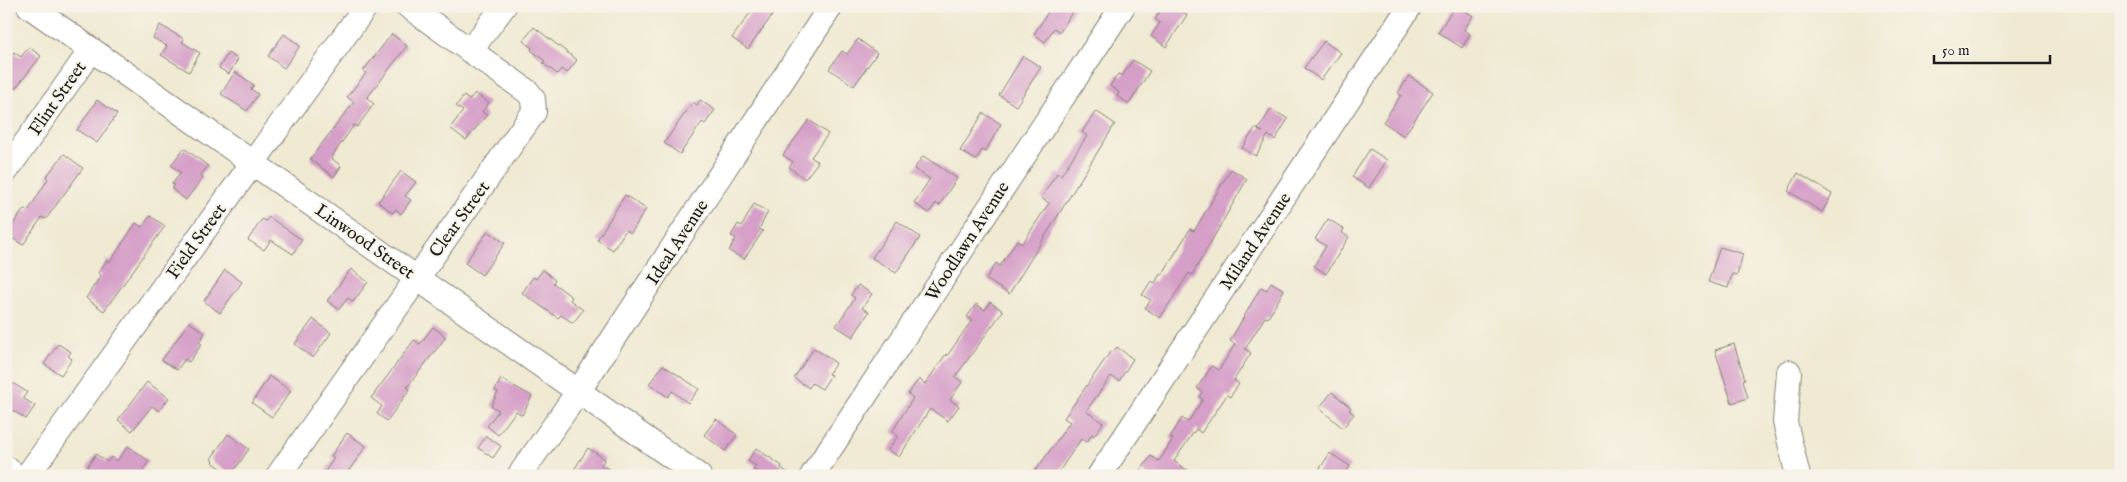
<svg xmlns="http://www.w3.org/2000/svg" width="2127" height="482" viewBox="0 0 2127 482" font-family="'IM FELL English',serif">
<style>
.building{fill:#d69fc8}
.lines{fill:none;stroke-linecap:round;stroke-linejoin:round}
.minor-casing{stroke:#868378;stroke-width:26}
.minor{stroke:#fff;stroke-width:24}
.labels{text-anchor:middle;stroke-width:4;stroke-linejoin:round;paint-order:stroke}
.street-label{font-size:18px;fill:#1c1c1c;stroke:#f7f3e8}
</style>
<rect width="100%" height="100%" fill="#f7f3e8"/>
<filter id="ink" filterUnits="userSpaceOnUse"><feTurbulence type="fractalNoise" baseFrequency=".02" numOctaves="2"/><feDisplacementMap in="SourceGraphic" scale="10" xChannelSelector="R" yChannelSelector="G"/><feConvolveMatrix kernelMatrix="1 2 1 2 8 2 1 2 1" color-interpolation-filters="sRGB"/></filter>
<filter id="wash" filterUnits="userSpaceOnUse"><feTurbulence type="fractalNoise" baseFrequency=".0096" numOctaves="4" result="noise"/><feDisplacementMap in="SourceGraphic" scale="20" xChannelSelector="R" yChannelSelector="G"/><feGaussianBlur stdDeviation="1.12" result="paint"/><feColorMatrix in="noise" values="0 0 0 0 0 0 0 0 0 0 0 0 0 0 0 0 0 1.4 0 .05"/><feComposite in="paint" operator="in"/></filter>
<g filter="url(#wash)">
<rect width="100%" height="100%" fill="#f0ead3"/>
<g id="blocks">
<!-- building -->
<g class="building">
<polygon points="755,6 779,6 748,49 732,38"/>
<polygon points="1052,6 1076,6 1060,32 1054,28 1045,42 1034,34"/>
<polygon points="1163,6 1174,6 1187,15 1166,47 1151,36 1160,23 1155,19"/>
<polygon points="1455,6 1459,6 1473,16 1464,30 1470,34 1462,48 1438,32"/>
<polygon points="160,25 184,39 182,42 200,53 189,72 161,55 167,46 153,38"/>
<polygon points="534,27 577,60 567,73 561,69 557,74 543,63 545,61 531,50 532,48 523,41"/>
<polygon points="284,34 300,46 284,68 268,56"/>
<polygon points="392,34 407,46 367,98 374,104 357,127 354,125 331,158 341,166 334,177 310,159 354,102 347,97 366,73 363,71"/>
<polygon points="858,39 877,53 854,86 829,69 842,51 847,54"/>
<polygon points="1324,41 1341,53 1321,80 1304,68"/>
<polygon points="29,47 41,56 15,89 6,83 6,62 14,52 21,57"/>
<polygon points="228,53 238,59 229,74 219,68"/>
<polygon points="1023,56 1041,67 1016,106 999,95"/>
<polygon points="1133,60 1150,71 1129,104 1117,96 1119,92 1110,86 1118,74 1122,76"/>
<polygon points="235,72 254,85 251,89 258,94 247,111 221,94"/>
<polygon points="1409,76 1433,92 1404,136 1383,122 1401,95 1398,93"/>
<polygon points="475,93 489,103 482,112 487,115 466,140 450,128 463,111 456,106 464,96 469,100"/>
<polygon points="97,100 117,114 97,143 77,130"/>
<polygon points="700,100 715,110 705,124 702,122 680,154 664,143 693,102 697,105"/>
<polygon points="1271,109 1288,119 1275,140 1268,135 1256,156 1242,148 1255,128 1263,132 1258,130"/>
<polygon points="1096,111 1115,124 1009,294 986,279 996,263 1000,266 1017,240 1022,244 1049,203 1041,198 1057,173 1061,175 1087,136 1082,132"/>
<polygon points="983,113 1001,124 985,152 982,150 976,160 960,151"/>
<polygon points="809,120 828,134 811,157 818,162 805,179 789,167 793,162 783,155"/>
<polygon points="184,148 208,166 201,175 203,177 186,200 172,189 175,185 172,184 181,173 171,165"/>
<polygon points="1370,149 1387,160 1369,188 1352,177"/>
<polygon points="64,154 83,168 46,219 42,217 23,245 6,234 24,209 28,211 48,179 46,177"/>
<polygon points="923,156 957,178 939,206 936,203 929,213 914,203 930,179 914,169"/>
<polygon points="1231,169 1247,179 1192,275 1189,273 1160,318 1145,308 1151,300 1142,295 1151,281 1155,283 1160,274 1162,275 1190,229 1194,231"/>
<polygon points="401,171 416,182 405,196 411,200 401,214 396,209 393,213 378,202"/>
<polygon points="1798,173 1832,194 1822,212 1788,191"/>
<polygon points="625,195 646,209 631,233 626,230 613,250 597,240"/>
<polygon points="754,204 768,212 759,229 763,231 744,259 729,251 736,238 731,236 738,224 742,226"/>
<polygon points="150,216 165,226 104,311 86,298 101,275 98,273 107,260 110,262 136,223 142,227"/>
<polygon points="269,217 302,240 293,254 271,240 264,250 248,240 262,219 266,221"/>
<polygon points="1328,219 1344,229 1342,233 1349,237 1326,274 1314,266 1326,246 1315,239"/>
<polygon points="897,221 920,237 896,273 872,258"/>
<polygon points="488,231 505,243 482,275 465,263"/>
<polygon points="1720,247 1743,254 1737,275 1732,274 1728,288 1708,282"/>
<polygon points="351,269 368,282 353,302 348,298 339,309 327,301"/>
<polygon points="225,270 242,282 220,313 204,301"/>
<polygon points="543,270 555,280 553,283 572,297 570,300 583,310 573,323 561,315 558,318 522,293 533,277 536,279"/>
<polygon points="1271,282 1284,290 1268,318 1265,317 1245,349 1251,353 1234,380 1239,384 1230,397 1227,395 1201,433 1196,429 1174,461 1195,476 1149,476 1141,470 1151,456 1159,461 1173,439 1170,437 1182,418 1188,422 1203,399 1199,397 1202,392 1197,388 1212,366 1219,370 1235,344 1230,341 1261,287 1267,290"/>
<polygon points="858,285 872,294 862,308 869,312 853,337 836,326 855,298 851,295"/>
<polygon points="990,302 1003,311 955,377 962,382 950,400 959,406 948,421 930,409 899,457 888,450 898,436 892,432 913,398 908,394 919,379 925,384 946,354 947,356 972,320 967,317 976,304 985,310"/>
<polygon points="313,319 331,333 313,358 295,344"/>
<polygon points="189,322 205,333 199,342 202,344 189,362 185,359 177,370 162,360"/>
<polygon points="433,327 446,337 407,387 410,389 387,421 377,414 382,406 371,398 414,340 420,344"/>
<polygon points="58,344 71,352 68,356 72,359 61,375 44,364"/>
<polygon points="1734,344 1745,379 1743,380 1748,398 1732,403 1715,350"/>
<polygon points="1117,347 1133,359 1119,381 1111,376 1086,411 1103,423 1094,436 1092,434 1087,442 1081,439 1056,476 1032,476 1070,422 1064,418 1111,351 1113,352"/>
<polygon points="814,348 836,363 828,374 831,375 822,389 812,383 809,388 794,378"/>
<polygon points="663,365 699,389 688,403 672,391 668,397 649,384"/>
<polygon points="269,376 291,391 272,417 252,403"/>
<polygon points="6,379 27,392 23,398 35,406 26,419 6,406"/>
<polygon points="501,379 532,396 522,415 516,411 498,435 487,426 499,410 491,406 498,392 495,390"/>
<polygon points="147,382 169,398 159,411 152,406 132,431 118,420"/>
<polygon points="1332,392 1351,408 1349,410 1354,414 1343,428 1319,408"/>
<polygon points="716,419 737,435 725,451 704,435"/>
<polygon points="347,433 366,446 345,476 322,476 334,458 331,456"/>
<polygon points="228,434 249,449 231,475 212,462 213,461 211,459"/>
<polygon points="486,436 501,446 493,458 478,448"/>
<polygon points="128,446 149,461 138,476 98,476 87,467 96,454 107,462 111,457 117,461"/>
<polygon points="588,448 605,459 601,465 619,476 570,476"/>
<polygon points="756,448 782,466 781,468 793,476 763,476 753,469 756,466 748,461"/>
<polygon points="1330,453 1350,466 1344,476 1315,476"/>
</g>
</g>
</g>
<g filter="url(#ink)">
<use href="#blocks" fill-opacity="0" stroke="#868378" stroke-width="1"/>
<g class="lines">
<defs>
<g id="minor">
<polyline points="29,6 699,476"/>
<polyline points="470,51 504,6"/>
<polyline points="6,171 91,50"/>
<polyline points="1789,372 1785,422 1798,476"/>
<polyline points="6,468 16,476"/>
<polyline points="27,476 366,6"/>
<polyline points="278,476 534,112 533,99 528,92 408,6"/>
<polyline points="519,476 578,392 831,6"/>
<polyline points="812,476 1123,6"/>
<polyline points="1099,476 1410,6"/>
</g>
</defs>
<!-- minor casing -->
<use href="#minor" class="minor-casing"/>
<!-- minor -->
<use href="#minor" class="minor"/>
</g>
</g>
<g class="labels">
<!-- street labels -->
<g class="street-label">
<text transform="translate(57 98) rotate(-55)" y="6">Flint Street</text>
<text transform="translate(459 219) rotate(-54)" y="6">Clear Street</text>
<text transform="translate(196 241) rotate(-54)" y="6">Field Street</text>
<text transform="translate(365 241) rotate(35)" y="6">Linwood Street</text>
<text transform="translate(967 241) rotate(-57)" y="6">Woodlawn Avenue</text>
<text transform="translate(1255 241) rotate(-56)" y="6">Miland Avenue</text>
<text transform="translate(677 242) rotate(-57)" y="6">Ideal Avenue</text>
</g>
</g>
<!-- margin -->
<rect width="2127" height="482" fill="none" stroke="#f7f3e8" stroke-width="25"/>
<!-- scale -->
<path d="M1934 55v8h116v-8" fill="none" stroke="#1c1c1c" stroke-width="2.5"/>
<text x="1942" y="55" font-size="15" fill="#1c1c1c" stroke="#f7f3e8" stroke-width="4" paint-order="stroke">50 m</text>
</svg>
